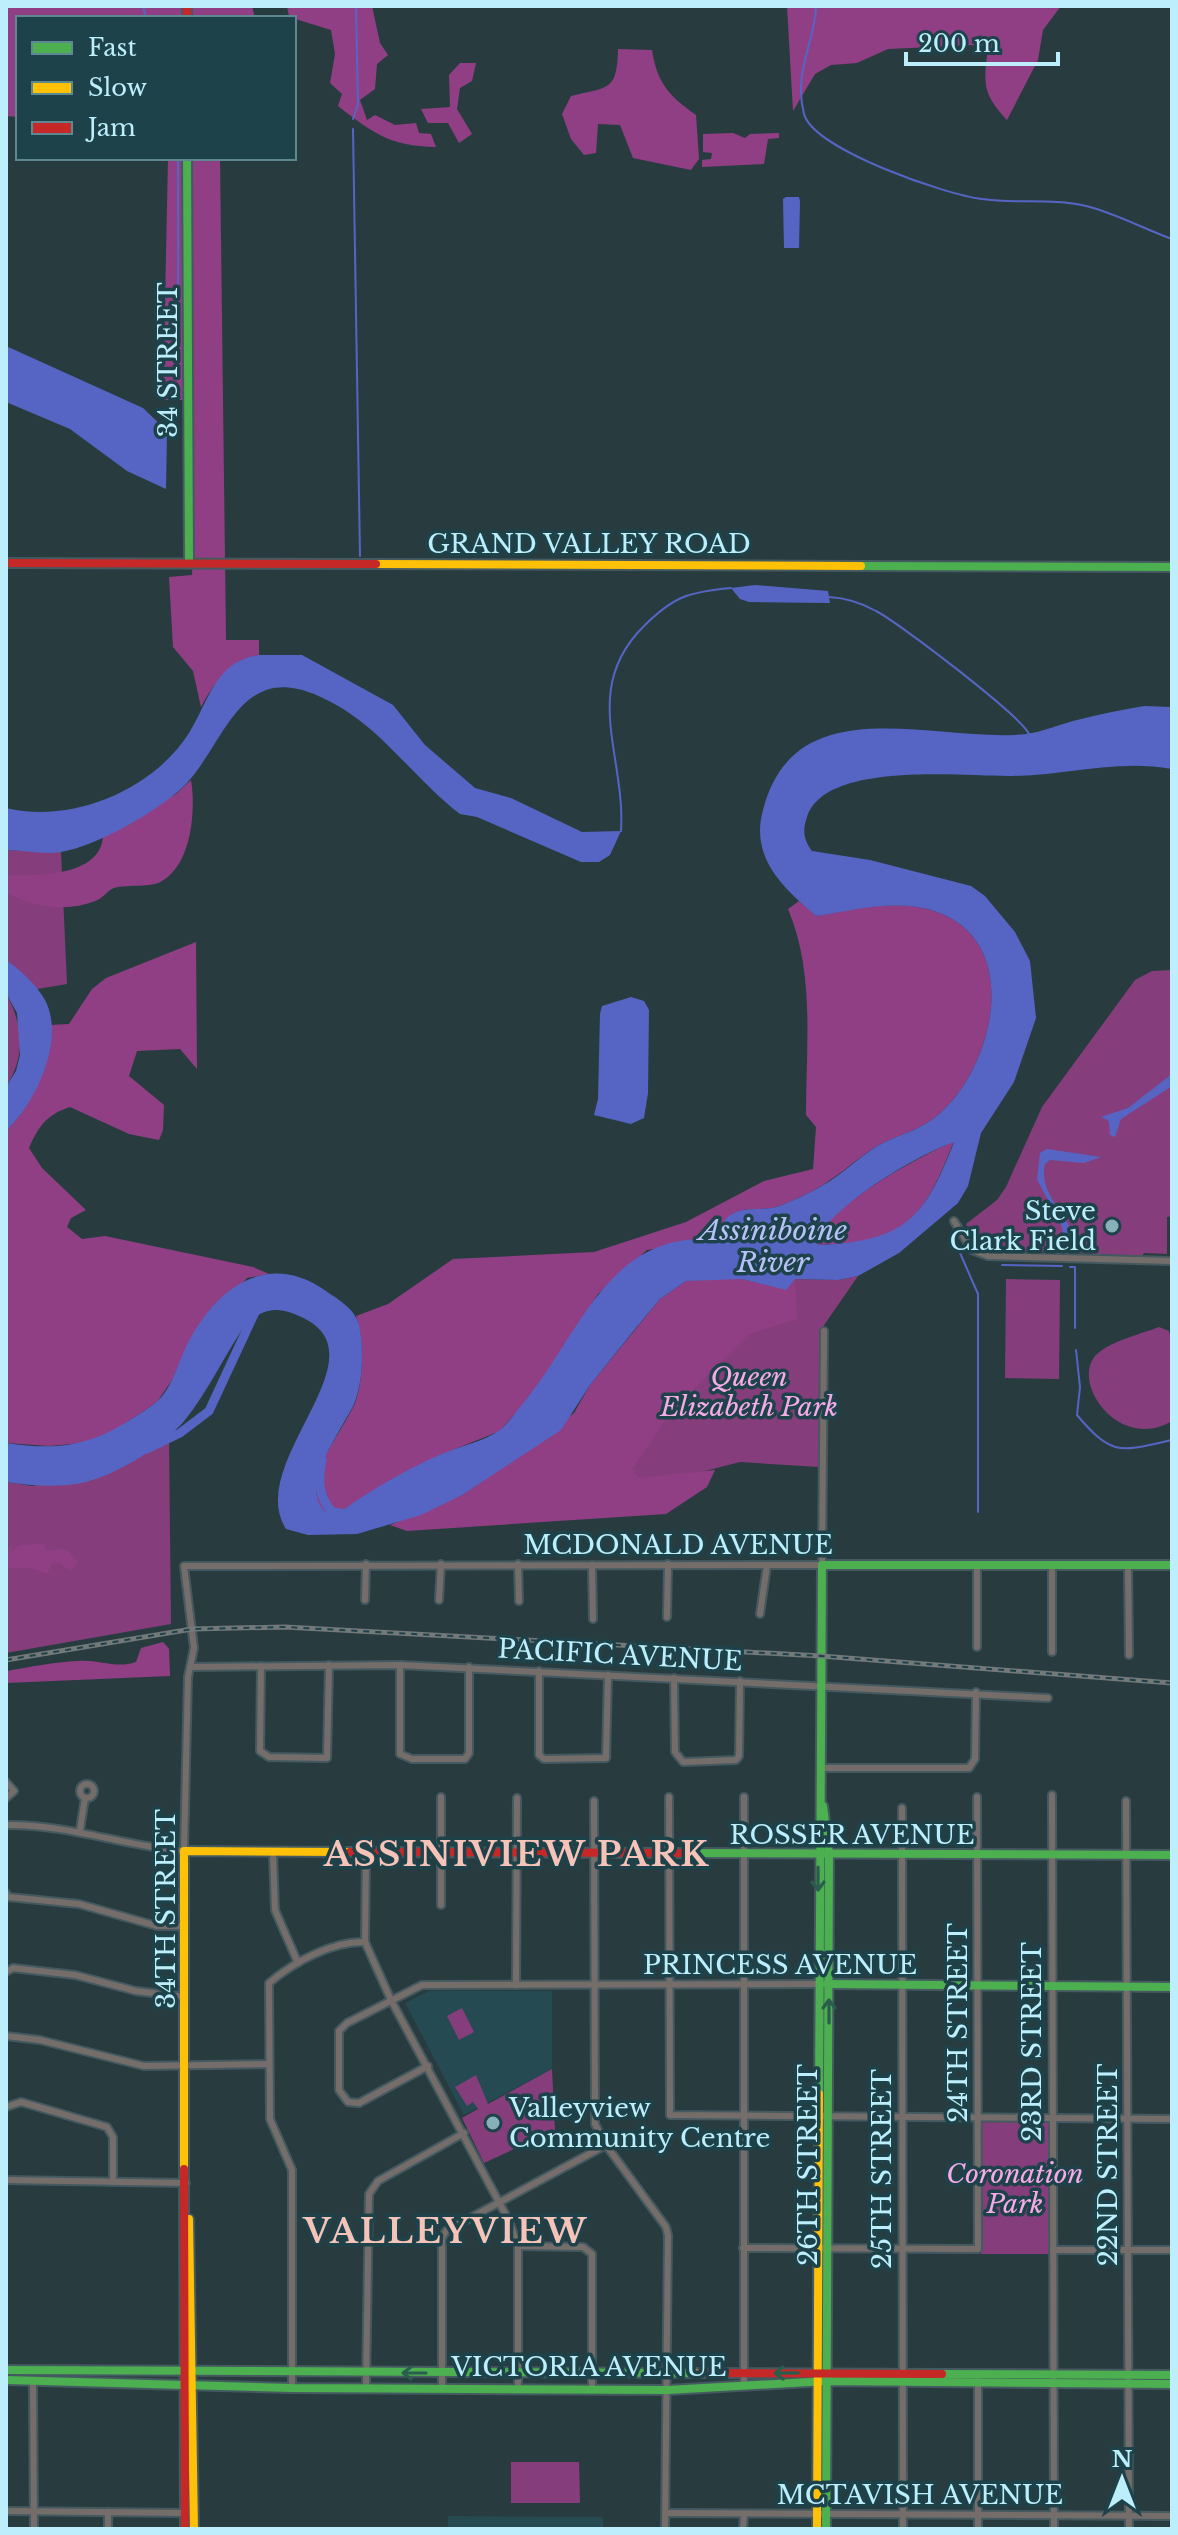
<svg xmlns="http://www.w3.org/2000/svg" width="1178" height="2535" viewBox="0 0 1178 2535" font-family="'Libre Baskerville',serif">
<style>
.built{fill:#254a52}
.green{fill:#853e7b}
.forest{fill:#903f85}
.water{fill:#5665c4;fill-rule:evenodd}
.lines{fill:none;stroke-linecap:round;stroke-linejoin:round}
.stream{stroke:#5665c4;stroke-width:2}
.river{stroke:#5665c4;stroke-width:9}
.street-casing{stroke:#445a60;stroke-width:10}
.fast-casing{stroke:#445a60;stroke-width:12}
.slow-casing{stroke:#445a60;stroke-width:12}
.jam-casing{stroke:#445a60;stroke-width:12}
.street{stroke:#756d6a;stroke-width:6}
.fast{stroke:#4caf50;stroke-width:8}
.slow{stroke:#ffc107;stroke-width:8}
.jam{stroke:#c62828;stroke-width:8}
.rail-casing{stroke:#737879;stroke-width:5}
.rail{stroke:#1e424a;stroke-width:2;stroke-dasharray:6;stroke-linecap:butt}
.oneway{stroke:#2a5d4c}
.poi-dot{fill:#88b0ba;stroke:#1e424a;stroke-width:3}
.labels{text-anchor:middle;stroke-width:7;stroke-linejoin:round;paint-order:stroke}
.street-label{font-size:26px;fill:#bceefb;stroke:#1e424a}
.poi-label{font-size:26px;fill:#bceefb;stroke:#1e424a;text-anchor:end}
.park-label{font-size:26px;font-style:italic;fill:#f6abe6;stroke:#1e424a}
.water-label{font-size:28px;font-style:italic;fill:#b6c2f7;stroke:#1e424a}
.district-label{font-size:34px;font-weight:bold;letter-spacing:2px;fill:#f5c3b7;stroke:#1e424a}
</style>
<rect width="100%" height="100%" fill="#283c40"/>
<!-- built -->
<g class="built">
<polygon points="429,1991 552,1991 552,2069 464,2115 405,2003"/>
<polygon points="448,2516 603,2517 603,2529 448,2529"/>
</g>
<!-- green -->
<g class="green">
<polygon points="6,850 61,852 67,984 37,989 6,960"/>
<polygon points="1172,970 1172,1216 1167,1217 1167,1254 1144,1253 1142,1256 979,1249 966,1224 997,1200 1006,1187 1042,1107 1135,980 1152,971"/>
<path d="M6,993C23,1025 26,1056 6,1087Z"/>
<polygon points="858,1276 820,1331 819,1467 740,1462 592,1500 628,1427 795,1279 838,1280"/>
<polygon points="1006,1279 1060,1280 1059,1379 1005,1378"/>
<path d="M1159,1327L1169,1331L1172,1342V1421C1118,1453 1069,1380 1097,1354C1111,1341 1141,1334 1159,1327Z"/>
<polygon points="169,1437 171,1624 6,1653 6,1482 32,1486 114,1470"/>
<polygon points="462,2008 474,2032 459,2040 447,2016"/>
<polygon points="552,2069 555,2130 484,2163 462,2118 478,2109 473,2102 467,2106 455,2087 476,2075 488,2104"/>
<polygon points="984,2121 1048,2121 1049,2254 981,2254 981,2125"/>
<polygon points="511,2462 579,2462 580,2503 511,2503"/>
</g>
<!-- forest -->
<g class="forest">
<polygon points="6,6 252,6 255,18 18,18 18,117 6,116"/>
<path d="M287,6H372L380,43L388,55L377,64L375,89L360,100L367,120L375,115L395,125L416,123L419,133L431,134L436,147C389,146 373,133 338,106L342,94L330,83L335,54L331,30L289,17Z"/>
<path d="M787,6H1061L1043,30L1038,60L1007,120C981,92 984,83 988,47L977,45L888,49L857,63L831,65L815,74L793,111Z"/>
<path d="M618,49L652,50C657,83 669,96 696,115L699,159L691,170L633,158L620,125L598,124L596,153L584,155L571,139L562,114L571,96C609,87 617,91 618,49Z"/>
<polygon points="460,63 476,63 472,81 460,88 457,109 472,134 459,143 448,123 428,123 421,109 450,107 449,75"/>
<polygon points="733,133 745,138 750,134 779,133 779,138 768,139 764,164 702,167 702,160 711,159 712,153 703,152 703,134"/>
<path d="M168,158H220L226,640H259V655C231,659 214,683 201,707L193,671L173,647L169,577L192,575L193,551L190,400H163Z"/>
<path d="M191,780C196,809 192,864 162,881C151,888 128,884 114,888C106,891 103,899 95,901C65,913 34,906 6,893V875C35,876 101,877 103,836L176,794Z"/>
<path d="M799,901L816,916C856,909 902,897 942,914C1023,948 992,1070 938,1115C922,1129 904,1133 885,1142C864,1152 849,1168 830,1180C817,1190 797,1199 782,1205C765,1213 745,1204 730,1216C721,1223 722,1233 715,1240L647,1250L598,1294L538,1387L500,1431L440,1455L343,1510L327,1513L319,1507C307,1469 341,1435 355,1403C364,1379 364,1339 356,1316L388,1304L453,1259L594,1252L686,1222L764,1181L813,1169L816,1127L806,1115C806,1046 815,972 788,909Z"/>
<path d="M196,942L197,1069L180,1049L137,1051L129,1076L164,1105L163,1130L159,1140L129,1134L70,1107C47,1114 38,1127 29,1148L42,1168L86,1210L71,1218L67,1227L82,1239L105,1236L253,1267L269,1274L247,1278L188,1344L172,1380L157,1402L111,1433L94,1442L49,1446L6,1443V1131C34,1104 47,1063 50,1025L69,1024L92,989L106,978Z"/>
<path d="M954,1141C939,1178 923,1223 881,1238C863,1244 839,1243 819,1245L816,1241C833,1202 916,1159 954,1141Z"/>
<polygon points="702,1279 742,1279 785,1289 795,1279 797,1319 749,1334 672,1411 632,1469 639,1478 715,1470 707,1487 666,1514 407,1531 390,1525 462,1495 574,1413 590,1385 660,1299 686,1281"/>
<polygon points="44,1544 46,1550 66,1549 78,1562 70,1571 60,1563 52,1564 47,1574 31,1568 6,1568 9,1546 13,1547 10,1553 19,1545"/>
<path d="M163,1642L169,1649L170,1676L6,1683V1671C30,1667 54,1662 78,1661C98,1659 116,1669 136,1662L141,1648Z"/>
</g>
<!-- water -->
<g class="water">
<polygon points="786,197 799,197 800,201 799,248 784,248 783,199"/>
<polygon points="6,346 143,408 167,431 166,489 127,471 70,429 6,402"/>
<polygon points="755,585 828,591 830,603 749,602 740,599 731,588"/>
<path d="M259,655H302L393,705L425,745L475,788L511,798L582,832L621,831L610,855L599,862H581L477,817L460,814C408,774 379,721 314,694C233,661 223,757 175,794C148,816 96,846 61,852C44,855 23,850 6,850V808C72,824 153,790 189,733C209,701 215,661 259,655Z"/>
<path d="M1144,706L1172,707V769C1117,759 1068,775 1013,776C965,777 826,760 807,817C802,831 804,840 812,851L870,860L971,886L985,896L1015,932L1030,961L1036,1018L1014,1082L981,1133L968,1186L958,1203L899,1253L858,1276L838,1280L795,1279L786,1290L742,1279L686,1281L660,1299L635,1329L590,1385L561,1430L462,1495L421,1515L357,1534L308,1535L286,1529C243,1462 390,1354 299,1316C278,1307 267,1308 248,1321C226,1352 209,1390 185,1420C163,1446 120,1473 86,1482C61,1488 31,1486 6,1482V1443C71,1453 102,1441 154,1404C171,1392 177,1365 186,1347C214,1289 266,1249 326,1291C339,1300 355,1309 359,1325C364,1348 363,1383 354,1404C342,1430 296,1489 327,1513L343,1510C374,1488 409,1468 444,1453C461,1446 485,1441 500,1430C508,1424 514,1414 520,1407C579,1339 606,1230 715,1240C722,1232 719,1223 729,1216C746,1204 765,1213 782,1205C797,1199 816,1190 830,1181C849,1169 864,1152 885,1142C904,1133 922,1129 938,1115C992,1070 1023,948 942,914C902,897 857,910 816,916C782,887 750,857 763,810C795,685 936,744 1026,734C1042,732 1058,725 1073,721C1096,715 1120,710 1144,706ZM954,1142C924,1220 904,1241 819,1245L816,1241C834,1204 915,1156 954,1142Z"/>
<path d="M6,960C20,970 37,985 45,1000C66,1040 35,1104 6,1131V1087L16,1071L20,1055L17,1013L6,993Z"/>
<polygon points="631,997 644,1001 649,1010 648,1093 644,1118 631,1124 594,1115 598,1099 600,1014 602,1006"/>
<polygon points="1172,1074 1172,1086 1121,1119 1115,1137 1110,1135 1109,1121 1101,1117 1128,1108"/>
<path d="M1047,1149L1101,1157L1084,1163L1050,1160L1045,1164C1036,1201 1086,1224 1071,1253L1065,1249L1062,1227L1037,1179L1040,1153Z"/>
</g>
<g class="lines">
<!-- stream -->
<g class="stream">
<polyline points="143,6 146,18"/>
<path d="M816,6C815,42 793,72 804,114C814,150 947,195 982,199C1017,204 1051,198 1086,206C1115,213 1144,229 1172,239"/>
<polyline points="353,119 358,104 356,6"/>
<polyline points="353,129 360,556"/>
<polyline points="178,158 178,334"/>
<path d="M829,597C847,598 860,602 876,611C898,622 1021,716 1029,734"/>
<path d="M621,831C626,756 580,689 644,626C674,596 689,592 731,588"/>
<polyline points="960,1253 978,1294 978,1512"/>
<polyline points="1002,1265 1062,1266"/>
<polyline points="1070,1267 1075,1267 1075,1328"/>
<path d="M1076,1350L1080,1387L1077,1415C1113,1458 1121,1451 1172,1440"/>
</g>
<!-- river -->
<g class="river">
<polyline points="147,1449 180,1433 209,1411 256,1310"/>
<path d="M322,1460C318,1480 318,1496 332,1512L341,1513"/>
</g>
<defs>
<g id="street">
<polyline points="954,1221 972,1250 988,1256 1172,1261"/>
<polyline points="518,1564 519,1601"/>
<polyline points="1128,1564 1129,1655"/>
<polyline points="592,1565 593,1619"/>
<polyline points="365,1600 366,1564"/>
<polyline points="439,1600 441,1564"/>
<polyline points="760,1614 767,1565"/>
<polyline points="667,1617 668,1564"/>
<polyline points="977,1647 977,1564"/>
<polyline points="1052,1652 1052,1564"/>
<polyline points="400,1665 400,1754 412,1759 465,1759 469,1753 469,1667"/>
<polyline points="261,1666 260,1751 269,1757 327,1758 329,1665"/>
<polyline points="190,1667 400,1665 1048,1698"/>
<polyline points="539,1671 539,1755 544,1759 606,1758 608,1675"/>
<polyline points="674,1678 675,1752 683,1762 736,1760 739,1756 740,1681"/>
<polyline points="822,1768 969,1768 975,1759 976,1692"/>
<polyline points="6,1782 14,1791 6,1798"/>
<circle cx="87" cy="1791" r="7"/>
<polyline points="1052,1795 1054,2529"/>
<polyline points="669,1797 670,2115 1172,2119"/>
<polyline points="744,1797 744,2386"/>
<polyline points="594,1801 595,2124 606,2145 666,2227 668,2235 665,2529"/>
<polyline points="1126,1801 1129,2529"/>
<polyline points="902,1808 903,2529"/>
<path d="M6,1825C68,1824 123,1846 184,1851L188,1677L194,1648L184,1566L822,1565L824,1331"/>
<polyline points="80,1830 85,1798"/>
<polyline points="273,1853 275,1910 298,1963"/>
<polyline points="366,1853 365,1942 391,2000 509,2221 518,2246 518,2389"/>
<polyline points="6,1893 8,1897 79,1904 157,1926 184,1926"/>
<polyline points="441,1905 441,1797"/>
<polyline points="6,1972 13,1968 75,1975 136,1991 185,1997"/>
<polyline points="516,1985 517,1798"/>
<polyline points="6,2036 40,2040 144,2066 269,2064"/>
<polyline points="428,2066 359,2103 348,2102 339,2090 339,2031 347,2023 422,1985 818,1984"/>
<polyline points="6,2107 21,2102 107,2127 113,2137 113,2182"/>
<polyline points="6,2180 186,2183"/>
<polyline points="518,2246 583,2247 592,2254 592,2389"/>
<polyline points="743,2248 978,2249 977,1797"/>
<polyline points="1053,2250 1172,2250"/>
<polyline points="33,2381 34,2529"/>
<polyline points="978,2381 978,2529"/>
<path d="M292,2388V2170L270,2119L269,1983C294,1962 332,1941 365,1942"/>
<polyline points="366,2388 369,2194 378,2181 464,2133"/>
<polyline points="442,2388 442,2238 446,2231 606,2145"/>
<polyline points="6,2511 186,2513"/>
<polyline points="108,2512 108,2529"/>
<polyline points="667,2513 1172,2516"/>
<polyline points="743,2529 744,2514"/>
</g>
<g id="fast">
<polyline points="187,158 189,562"/>
<polyline points="861,566 1172,567"/>
<polyline points="823,1806 829,1854 826,2529"/>
<polyline points="688,1853 1172,1855"/>
<polyline points="827,1984 1172,1987"/>
<polyline points="819,2094 822,1565 1172,1565"/>
<polyline points="6,2370 700,2373"/>
<polyline points="942,2374 1172,2375"/>
<polyline points="6,2380 292,2388 668,2390 826,2381 1172,2384"/>
</g>
<g id="slow">
<polyline points="376,564 861,566"/>
<polyline points="184,2169 184,1851 350,1852"/>
<polyline points="189,2219 194,2529"/>
<polyline points="817,2529 819,2094"/>
</g>
<g id="jam">
<polyline points="187,6 187,18"/>
<polyline points="6,563 376,564"/>
<polyline points="350,1852 688,1853"/>
<polyline points="184,2169 185,2529"/>
<polyline points="700,2373 942,2374"/>
</g>
</defs>
<!-- street casing -->
<use href="#street" class="street-casing"/>
<!-- fast casing -->
<use href="#fast" class="fast-casing"/>
<!-- slow casing -->
<use href="#slow" class="slow-casing"/>
<!-- jam casing -->
<use href="#jam" class="jam-casing"/>
<!-- street -->
<use href="#street" class="street"/>
<!-- fast -->
<use href="#fast" class="fast"/>
<!-- slow -->
<use href="#slow" class="slow"/>
<!-- jam -->
<use href="#jam" class="jam"/>
<defs>
<polyline id="rail" points="6,1660 192,1629 285,1627 821,1656 1172,1683"/>
</defs>
<!-- rail casing -->
<use href="#rail" class="rail-casing"/>
<!-- rail -->
<use href="#rail" class="rail"/>
</g>
<!-- one-way arrows -->
<defs><path id="oneway-shaft" d="M-6 0H5M1.5-3L5.5 0L1.5 3" fill="none" stroke-width="1.6" stroke-linecap="round" stroke-linejoin="round" transform="scale(2)"/></defs>
<g class="oneway">
<use href="#oneway-shaft" transform="translate(818 1879) rotate(90)"/>
<use href="#oneway-shaft" transform="translate(829 2011) rotate(-90)"/>
<use href="#oneway-shaft" transform="translate(414 2373) rotate(-180)"/>
<use href="#oneway-shaft" transform="translate(786 2373) rotate(179)"/>
</g>
<!-- markers -->
<g class="poi-dot">
<circle cx="1112" cy="1226" r="8"/>
<circle cx="493" cy="2123" r="8"/>
</g>
<g class="labels">
<!-- street labels -->
<g class="street-label">
<text transform="translate(168 360) rotate(-90)" y="9">34 STREET</text>
<text x="589" y="553">GRAND VALLEY ROAD</text>
<text x="678" y="1554">MCDONALD AVENUE</text>
<text transform="translate(620 1655) rotate(3)" y="9">PACIFIC AVENUE</text>
<text x="852" y="1844">ROSSER AVENUE</text>
<text transform="translate(166 1909) rotate(-90)" y="9">34TH STREET</text>
<text x="780" y="1974">PRINCESS AVENUE</text>
<text transform="translate(958 2023) rotate(-90)" y="9">24TH STREET</text>
<text transform="translate(1032 2042) rotate(-90)" y="9">23RD STREET</text>
<text transform="translate(808 2165) rotate(-90)" y="9">26TH STREET</text>
<text transform="translate(1108 2165) rotate(-90)" y="9">22ND STREET</text>
<text transform="translate(882 2169) rotate(-90)" y="9">25TH STREET</text>
<text x="589" y="2376">VICTORIA AVENUE</text>
<text x="920" y="2504">MCTAVISH AVENUE</text>
</g>
<!-- poi labels -->
<g class="poi-label">
<text x="1096" y="1220">Steve<tspan x="1096" dy="30">Clark Field</tspan></text>
<text x="509" y="2117" text-anchor="start">Valleyview<tspan x="509" dy="30">Community Centre</tspan></text>
</g>
<!-- park labels -->
<g class="park-label">
<text x="749" y="1386">Queen<tspan x="749" dy="30">Elizabeth Park</tspan></text>
<text x="1015" y="2183">Coronation<tspan x="1015" dy="30">Park</tspan></text>
</g>
<!-- water labels -->
<g class="water-label">
<text x="773" y="1240">Assiniboine<tspan x="773" dy="32">River</tspan></text>
</g>
<!-- district labels -->
<g class="district-label">
<text x="517" y="1866">ASSINIVIEW PARK</text>
<text x="446" y="2243">VALLEYVIEW</text>
</g>
</g>
<!-- border -->
<rect width="1178" height="2535" fill="none" stroke="#bceefb" stroke-width="16"/>
<!-- legend -->
<rect x="16" y="16" width="280" height="144" fill="#1e424a" stroke="#5d8791" stroke-width="2"/>
<rect x="32" y="42" width="40" height="12" fill="#4caf50" stroke="#5d8791" stroke-width="2"/>
<text x="88" y="56" font-size="24" fill="#bceefb">Fast</text>
<rect x="32" y="82" width="40" height="12" fill="#ffc107" stroke="#5d8791" stroke-width="2"/>
<text x="88" y="96" font-size="24" fill="#bceefb">Slow</text>
<rect x="32" y="122" width="40" height="12" fill="#c62828" stroke="#5d8791" stroke-width="2"/>
<text x="88" y="136" font-size="24" fill="#bceefb">Jam</text>
<!-- north arrow -->
<g transform="translate(1122 2479)" stroke="#1e424a" stroke-width="6" paint-order="stroke">
<path d="M0-6L14 30L0 20L-14 30Z" fill="#bceefb"/>
<text y="-12" font-size="22" font-weight="bold" text-anchor="middle" fill="#bceefb">N</text>
</g>
<!-- scale -->
<path d="M906 52v12h152v-12" fill="none" stroke="#bceefb" stroke-width="4"/>
<text x="918" y="52" font-size="24" fill="#bceefb" stroke="#1e424a" stroke-width="6" paint-order="stroke">200 m</text>
</svg>
